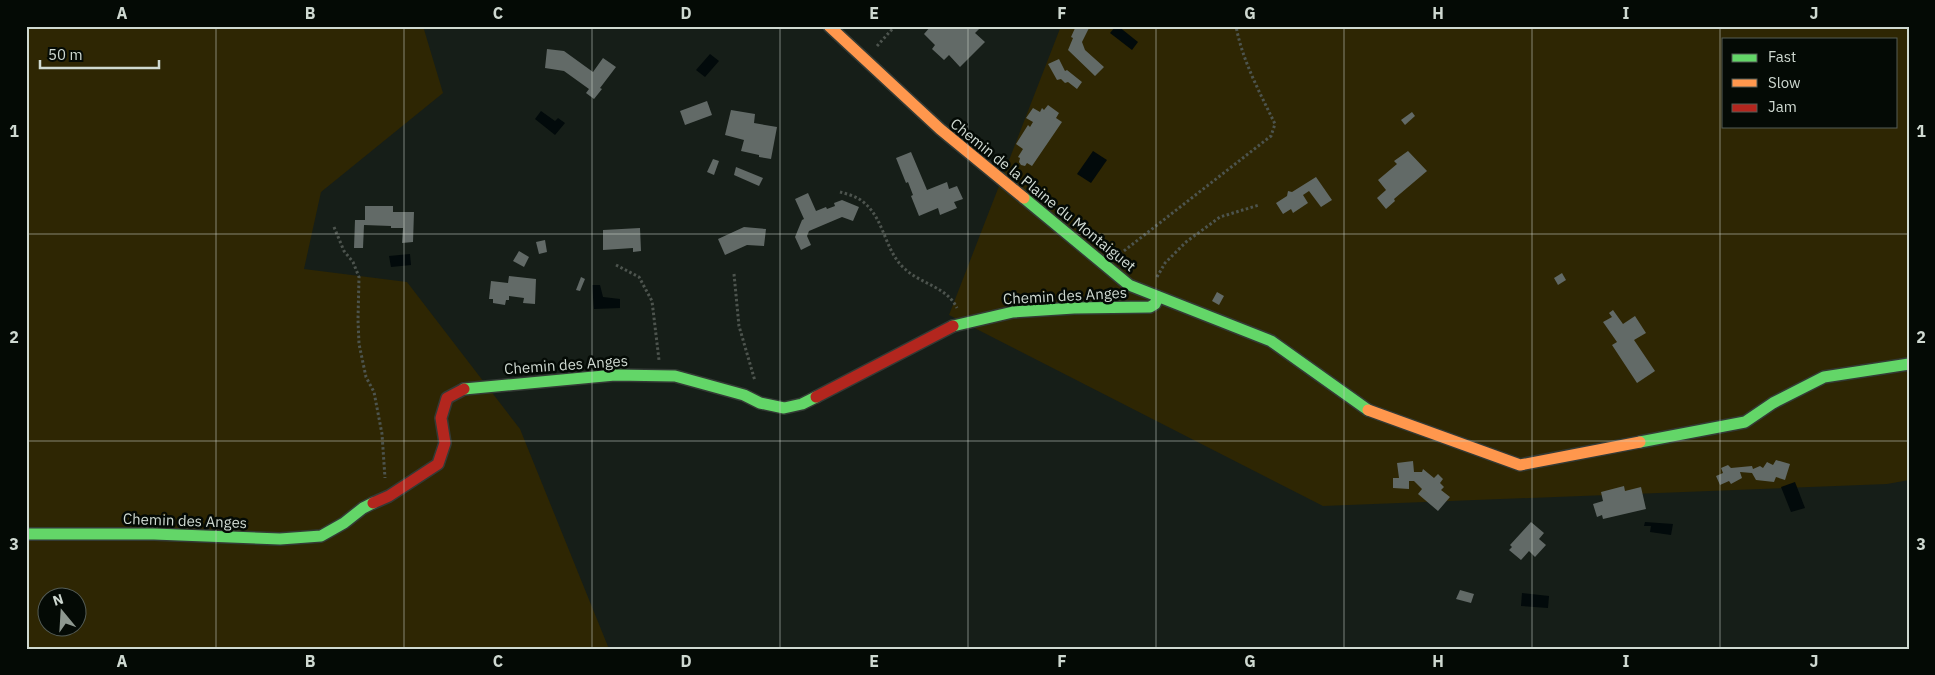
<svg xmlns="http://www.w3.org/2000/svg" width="1935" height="675" viewBox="0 0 1935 675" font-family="'IBM Plex Sans',sans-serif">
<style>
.green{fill:#2e2603;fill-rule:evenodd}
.water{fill:#020a0b}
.building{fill:#626a67}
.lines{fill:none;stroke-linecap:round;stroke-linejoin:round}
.fast-casing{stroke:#333a35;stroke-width:14}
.slow-casing{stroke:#333a35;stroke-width:14}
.jam-casing{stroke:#333a35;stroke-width:14}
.path{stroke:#4d544e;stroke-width:3;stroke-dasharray:2.5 2.5;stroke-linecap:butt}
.fast{stroke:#63d668;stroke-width:11}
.slow{stroke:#ff974d;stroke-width:11}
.jam{stroke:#b3261e;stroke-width:11}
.grid{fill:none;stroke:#cfd9d1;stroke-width:1;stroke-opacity:0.55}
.labels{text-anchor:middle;stroke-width:5;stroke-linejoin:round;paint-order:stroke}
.street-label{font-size:15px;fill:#cfd9d1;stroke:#040a05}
.neatline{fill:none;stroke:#cfd9d1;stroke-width:2}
.grid-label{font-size:16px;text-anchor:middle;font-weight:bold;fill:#cfd9d1}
</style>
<rect width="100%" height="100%" fill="#161e18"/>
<!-- green -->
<g class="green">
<path d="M26,26H423L443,93L321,192L304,269L407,282L520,429L609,649H26ZM48,598H78V628H48Z"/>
<path d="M1061,26H1909V480L1887,484L1323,506L949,315ZM1724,39H1896V126H1724Z"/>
</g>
<!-- water -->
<g class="water">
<polygon points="1116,26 1118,26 1138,42 1132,50 1110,33"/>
<polygon points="710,54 719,61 705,77 696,70"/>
<polygon points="541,111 555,121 558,118 565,123 555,135 535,119"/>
<polygon points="1093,151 1107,160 1091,183 1077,174"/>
<polygon points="410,254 411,265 391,267 389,256"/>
<polygon points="592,285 600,285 603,297 620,299 620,308 594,309"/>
<polygon points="1795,482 1805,508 1791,512 1781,487"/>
<polygon points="1645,522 1673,524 1671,535 1650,532 1651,526 1644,526"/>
<polygon points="1522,593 1549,596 1548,608 1521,606"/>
</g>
<!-- building -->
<g class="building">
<polygon points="931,26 982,26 975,33 985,42 960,67 949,55 944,60 932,49 935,45 924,34"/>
<polygon points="1076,26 1090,26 1082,42 1085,50 1104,67 1095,76 1068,50 1073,38 1071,37"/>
<polygon points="547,49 564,51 593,72 603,58 616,67 600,88 602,89 594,99 586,93 589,89 564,71 545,68"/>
<polygon points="1059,59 1065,71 1067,70 1082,82 1077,89 1068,82 1065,83 1061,79 1057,80 1048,64"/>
<polygon points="707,101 712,115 685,125 680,111"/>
<polygon points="1048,105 1059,113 1056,118 1062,122 1032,166 1027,163 1025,166 1021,165 1019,162 1020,158 1018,157 1023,149 1016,144 1028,125 1030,127 1033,122 1026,118 1033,108 1040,112 1042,108 1044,110"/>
<polygon points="731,110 755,114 754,123 777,127 771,159 759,157 759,155 741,151 744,140 725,135"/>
<polygon points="1412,112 1415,116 1405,125 1401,120"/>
<polygon points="1408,151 1427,171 1394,199 1395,201 1386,209 1377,198 1386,190 1378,180 1397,164 1394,161"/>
<polygon points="911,152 927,190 947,182 949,189 957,186 963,199 954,202 957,208 940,215 938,208 919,216 911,196 913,195 908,182 906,183 896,158"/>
<polygon points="713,159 719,161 714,175 707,172"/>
<polygon points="736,167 763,178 759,186 734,175"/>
<polygon points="1316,177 1332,200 1321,207 1309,191 1303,195 1308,203 1293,213 1291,209 1283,214 1276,203 1287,196 1288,191 1292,192"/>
<polygon points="808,193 816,211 826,207 827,209 835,206 834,203 842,200 859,207 853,221 842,217 809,231 807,236 811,245 801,250 795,237 802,220 804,219 795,199"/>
<polygon points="365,206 393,206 393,212 414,212 413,242 402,243 403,228 391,228 391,226 364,225 363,248 354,248 355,220 365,220"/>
<polygon points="744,227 766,229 764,246 747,245 725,255 718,239"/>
<polygon points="640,228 641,251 633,252 633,248 603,250 603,230"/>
<polygon points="545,240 547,252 539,254 536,242"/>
<polygon points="519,251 529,257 524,267 513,261"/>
<polygon points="1562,273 1566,280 1558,285 1554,278"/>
<polygon points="509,276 536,279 535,304 523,303 524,298 509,296 509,300 506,300 505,305 493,303 493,299 489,299 491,281 508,283"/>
<polygon points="581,277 585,279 580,291 576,290"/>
<polygon points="1217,292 1224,296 1219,305 1212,301"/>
<polygon points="1613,310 1623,324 1635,316 1646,333 1634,340 1655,371 1637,383 1612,345 1617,342 1603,322 1612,317 1609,313"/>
<polygon points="1776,460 1790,464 1785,480 1776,477 1774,482 1756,480 1752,473 1740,472 1742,478 1731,484 1729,481 1720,485 1716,476 1723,473 1721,468 1728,465 1731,468 1752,466 1753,469 1760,466 1763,468 1767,462 1773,465"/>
<polygon points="1413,461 1414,472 1422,472 1423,469 1434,478 1438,474 1443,479 1440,483 1444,487 1441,490 1450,497 1438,511 1418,494 1422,489 1414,481 1409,481 1409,489 1393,488 1393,478 1399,478 1397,463"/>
<polygon points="1624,486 1625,491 1641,487 1646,509 1603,519 1602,515 1597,517 1593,504 1603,501 1601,492"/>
<polygon points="1531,522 1544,533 1539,539 1546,545 1535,557 1529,551 1521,560 1509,550 1512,547 1510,545"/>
<polygon points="1460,590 1474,594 1471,603 1456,599"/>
</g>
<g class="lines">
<defs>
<g id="fast">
<polyline points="1024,198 1129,285 1271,341 1368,410"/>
<polyline points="953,326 1013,312 1074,308 1150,307 1155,304 1158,297"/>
<polyline points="464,389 615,375 675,376 744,395 760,403 784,408 802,404 816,397"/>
<polyline points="1640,442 1745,422 1773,403 1824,377 1909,364"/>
<polyline points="26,534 154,534 280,539 321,536 344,523 363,508 373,503"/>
</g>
<g id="slow">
<polyline points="829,26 940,129 1024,198"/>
<polyline points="1368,410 1520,465 1640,442"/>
</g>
<g id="jam">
<polyline points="816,397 953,326"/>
<polyline points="373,503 389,496 438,464 445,443 441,418 447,398 464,389"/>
</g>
</defs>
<!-- fast casing -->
<use href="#fast" class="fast-casing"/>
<!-- slow casing -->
<use href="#slow" class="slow-casing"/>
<!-- jam casing -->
<use href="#jam" class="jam-casing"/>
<!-- path -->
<g class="path">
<polyline points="877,46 895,26"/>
<path d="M840,192C847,194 856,196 862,201C885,218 884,251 905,269C921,284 947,287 957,308"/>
<polyline points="334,227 344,251 353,262 359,277 358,320 359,344 366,377 374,392 382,434 385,478"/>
<path d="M1120,254L1271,136L1275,124C1260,93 1242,60 1236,26"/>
<polyline points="616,265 639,277 652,301 659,360"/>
<polyline points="734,274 739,326 755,381"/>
<polyline points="1157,277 1165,263 1186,242 1220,217 1259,205"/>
</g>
<!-- fast -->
<use href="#fast" class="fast"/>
<!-- slow -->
<use href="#slow" class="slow"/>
<!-- jam -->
<use href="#jam" class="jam"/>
</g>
<!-- grid -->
<path class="grid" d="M216,26V649M404,26V649M592,26V649M780,26V649M968,26V649M1156,26V649M1344,26V649M1532,26V649M1720,26V649M26,234H1909M26,441H1909"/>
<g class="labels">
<!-- street labels -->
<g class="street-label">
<text transform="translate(1043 195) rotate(39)" y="5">Chemin de la Plaine du Montaiguet</text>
<text transform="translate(1065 296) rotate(-3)" y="5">Chemin des Anges</text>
<text transform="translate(566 365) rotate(-4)" y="5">Chemin des Anges</text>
<text transform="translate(185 521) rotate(2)" y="5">Chemin des Anges</text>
</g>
</g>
<!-- border -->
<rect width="1935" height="675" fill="none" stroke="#040a05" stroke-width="55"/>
<!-- legend -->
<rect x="1722" y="38" width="175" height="90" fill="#040a05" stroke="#555d57"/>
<rect x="1732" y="54" width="25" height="8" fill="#63d668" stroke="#555d57"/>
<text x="1768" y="62" font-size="15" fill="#cfd9d1">Fast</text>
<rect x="1732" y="79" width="25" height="8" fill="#ff974d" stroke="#555d57"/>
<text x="1768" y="88" font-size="15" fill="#cfd9d1">Slow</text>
<rect x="1732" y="104" width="25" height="8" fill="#b3261e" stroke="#555d57"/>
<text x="1768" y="112" font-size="15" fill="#cfd9d1">Jam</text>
<!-- north arrow -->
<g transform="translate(62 612) rotate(342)"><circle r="24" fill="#040a05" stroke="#555d57"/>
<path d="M0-4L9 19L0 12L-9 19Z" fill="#8e9890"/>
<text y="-8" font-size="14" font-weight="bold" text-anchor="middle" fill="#cfd9d1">N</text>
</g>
<!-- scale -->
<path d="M40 60v8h119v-8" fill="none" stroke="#cfd9d1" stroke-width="2.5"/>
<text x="48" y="60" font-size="15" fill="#cfd9d1" stroke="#040a05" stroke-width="4" paint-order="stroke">50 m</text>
<rect x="28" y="28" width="1880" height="620" class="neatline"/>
<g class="grid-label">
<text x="122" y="19">A</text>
<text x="310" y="19">B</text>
<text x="498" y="19">C</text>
<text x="686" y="19">D</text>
<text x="874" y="19">E</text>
<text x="1062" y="19">F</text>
<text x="1250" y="19">G</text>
<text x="1438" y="19">H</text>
<text x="1626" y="19">I</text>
<text x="1814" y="19">J</text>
<text x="14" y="137">1</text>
<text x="1921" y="137">1</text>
<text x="14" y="343">2</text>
<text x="1921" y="343">2</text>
<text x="14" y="550">3</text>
<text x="1921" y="550">3</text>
<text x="122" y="667">A</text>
<text x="310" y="667">B</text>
<text x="498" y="667">C</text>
<text x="686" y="667">D</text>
<text x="874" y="667">E</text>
<text x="1062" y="667">F</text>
<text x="1250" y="667">G</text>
<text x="1438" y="667">H</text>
<text x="1626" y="667">I</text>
<text x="1814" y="667">J</text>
</g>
</svg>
